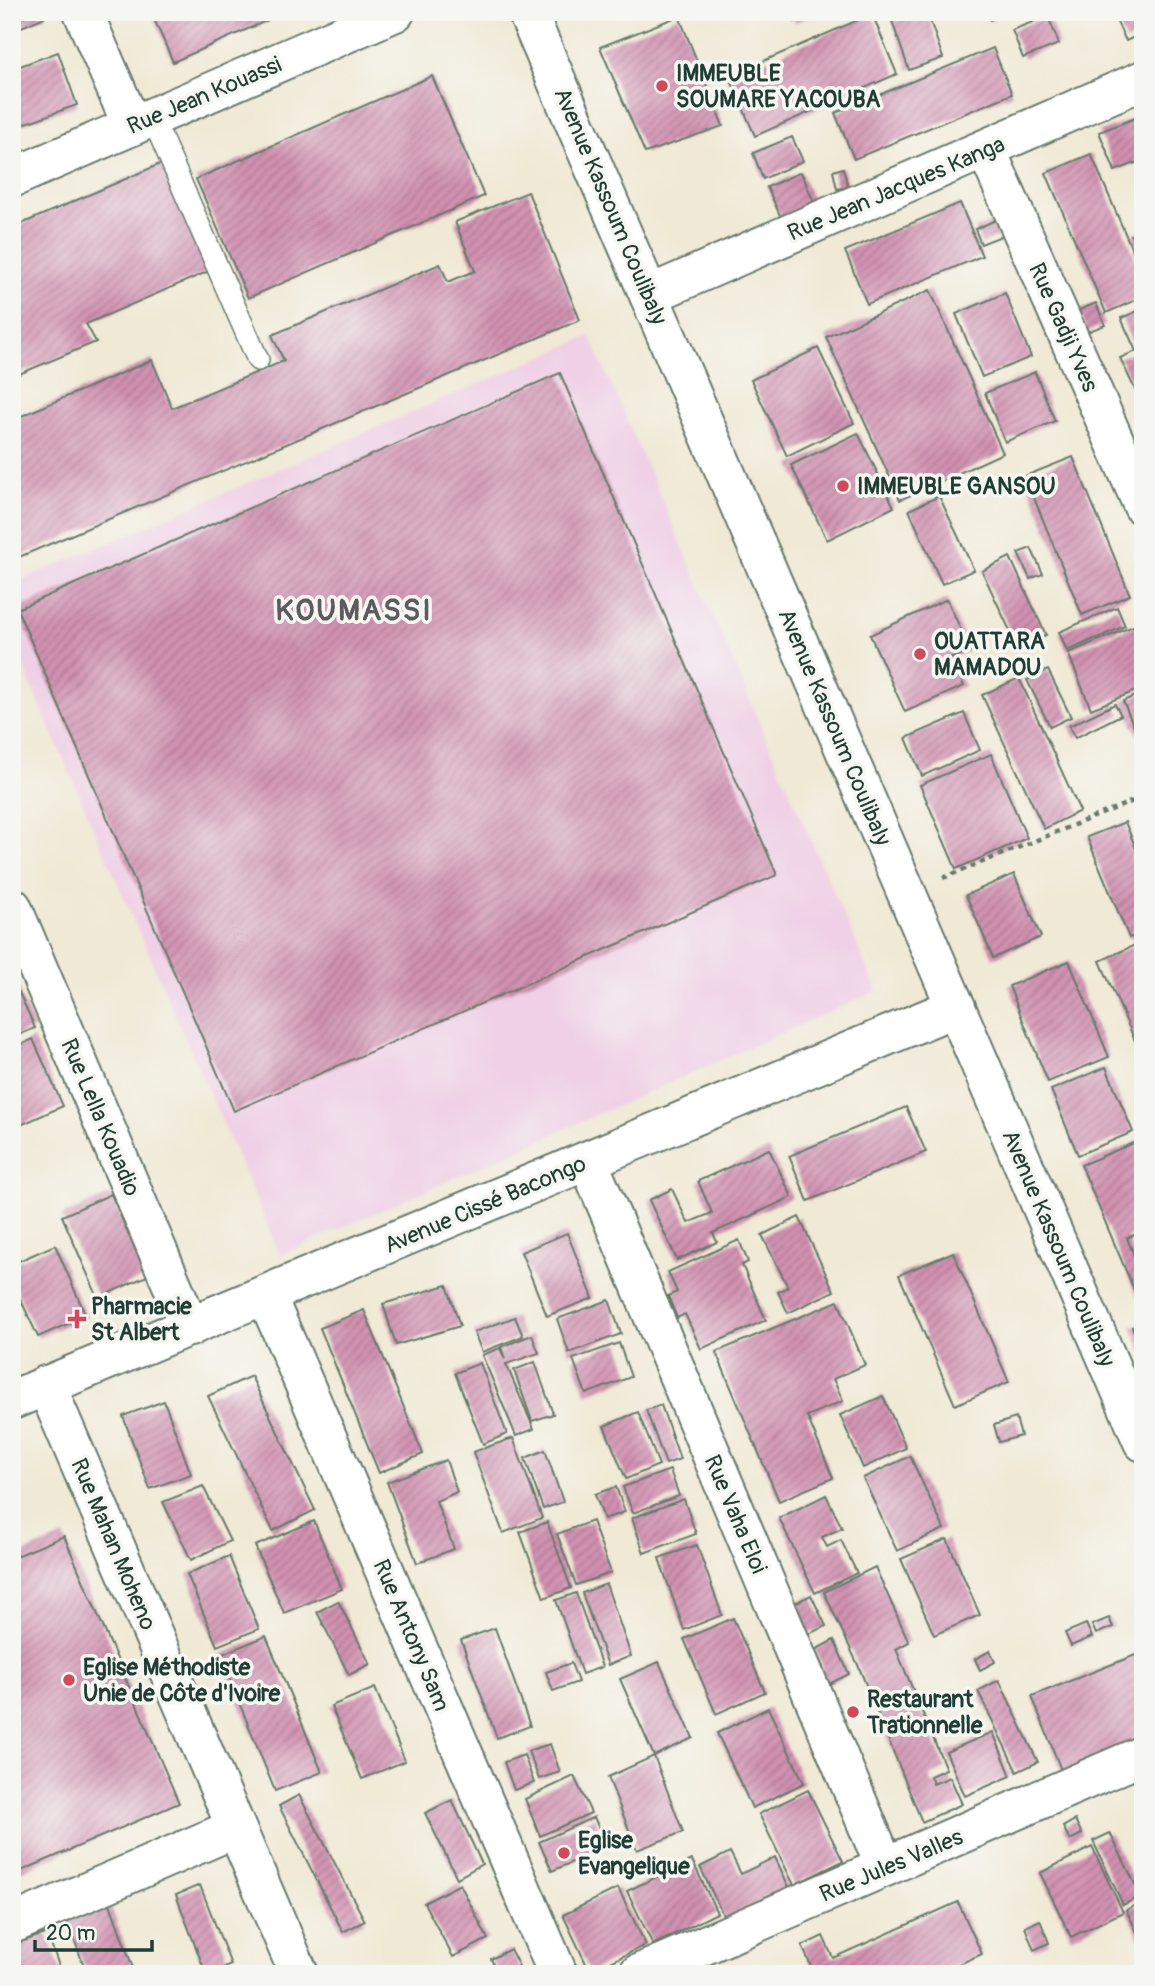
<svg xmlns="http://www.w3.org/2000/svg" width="1155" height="1986" viewBox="0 0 1155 1986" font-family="Pangolin,sans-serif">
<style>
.built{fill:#efd0e6}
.building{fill:url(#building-hatch)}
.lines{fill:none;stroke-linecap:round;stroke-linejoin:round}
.service-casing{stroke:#68796c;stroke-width:24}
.minor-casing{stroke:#68796c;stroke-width:42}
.tertiary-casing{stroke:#68796c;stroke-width:42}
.path{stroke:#68796c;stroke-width:4.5;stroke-dasharray:5 5;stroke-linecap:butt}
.service{stroke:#fff;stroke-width:21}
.minor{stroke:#fff;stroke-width:38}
.tertiary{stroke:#fff;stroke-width:38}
.poi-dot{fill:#d1495b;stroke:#f6f6f2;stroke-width:2.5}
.labels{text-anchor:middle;stroke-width:7;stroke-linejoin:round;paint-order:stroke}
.poi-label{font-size:23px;font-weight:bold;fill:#1f3d34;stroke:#f6f6f2;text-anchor:start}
.street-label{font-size:23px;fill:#1f3d34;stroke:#f6f6f2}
.district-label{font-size:30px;font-weight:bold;letter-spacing:2px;fill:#5e5a60;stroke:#f6f6f2}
</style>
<defs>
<pattern id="building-hatch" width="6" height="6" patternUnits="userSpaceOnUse" patternTransform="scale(1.75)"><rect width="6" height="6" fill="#d291b1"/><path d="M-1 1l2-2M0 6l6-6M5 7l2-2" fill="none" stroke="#aa7891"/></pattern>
</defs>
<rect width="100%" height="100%" fill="#f6f6f2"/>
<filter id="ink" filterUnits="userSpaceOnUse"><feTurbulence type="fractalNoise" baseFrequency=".0143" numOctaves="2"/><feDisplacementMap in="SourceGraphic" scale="14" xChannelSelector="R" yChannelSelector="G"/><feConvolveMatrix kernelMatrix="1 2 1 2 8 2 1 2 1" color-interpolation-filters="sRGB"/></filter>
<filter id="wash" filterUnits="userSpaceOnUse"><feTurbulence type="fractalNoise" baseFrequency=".00686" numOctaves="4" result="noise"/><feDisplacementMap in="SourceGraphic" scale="28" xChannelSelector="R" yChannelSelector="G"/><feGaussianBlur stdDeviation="1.57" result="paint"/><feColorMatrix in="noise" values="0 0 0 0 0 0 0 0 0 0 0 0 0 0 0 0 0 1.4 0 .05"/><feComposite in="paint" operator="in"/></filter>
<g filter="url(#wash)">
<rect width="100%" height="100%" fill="#f0e9d5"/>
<!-- built -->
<polygon class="built" points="590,336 877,991 280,1255 12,641 12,584"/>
<g id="blocks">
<!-- building -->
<g class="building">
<polygon points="12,12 43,12 45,17 12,31"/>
<polygon points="151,12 273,12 275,17 173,62"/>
<polygon points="791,12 817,12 795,22"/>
<polygon points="918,12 927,12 943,58 909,70 892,21"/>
<polygon points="987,12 1009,12 990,20"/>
<polygon points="1112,12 1143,12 1143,33 1126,41"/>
<polygon points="872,14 897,74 755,136 729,76"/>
<polygon points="679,16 723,126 645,153 600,47"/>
<polygon points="1048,16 1059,44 1023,58 1012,30"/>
<polygon points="993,48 1012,94 854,159 835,113"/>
<polygon points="58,52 77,105 12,128 12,69"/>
<polygon points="432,76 484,196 248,298 196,179"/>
<polygon points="1143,115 1143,160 1115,171 1099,132"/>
<polygon points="792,137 803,161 763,179 753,153"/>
<polygon points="1091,154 1143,275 1143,297 1106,313 1046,173"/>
<polygon points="167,161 214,269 86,324 96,342 12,377 12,228"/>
<polygon points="843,168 848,187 837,189 833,171"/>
<polygon points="801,172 816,207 783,222 767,187"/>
<polygon points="528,192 580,320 12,560 12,420 152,360 172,408 284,361 272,335 440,264 448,282 475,271 455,222"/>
<polygon points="960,203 982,256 867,304 845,251"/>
<polygon points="998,219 1004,235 981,244 975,229"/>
<polygon points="1143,230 1143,263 1131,235"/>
<polygon points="930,290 1003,453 900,500 826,337"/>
<polygon points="1005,293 1031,357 982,377 956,314"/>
<polygon points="1096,303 1105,325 1087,332 1079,310"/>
<polygon points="1143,309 1143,399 1140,400 1120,358 1136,351 1121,318"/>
<polygon points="818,348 854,423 787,456 751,380"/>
<polygon points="1035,372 1055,421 1005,442 985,393"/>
<polygon points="560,373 777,875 234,1111 17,609"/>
<polygon points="858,433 894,507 827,540 791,465"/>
<polygon points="1073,457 1130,595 1082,615 1025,476"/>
<polygon points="939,496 974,570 942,584 909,510"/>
<polygon points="1031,548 1043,574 1030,579 1018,553"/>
<polygon points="1010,557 1046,635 1018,648 982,571"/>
<polygon points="947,599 970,650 951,659 964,686 905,712 870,635"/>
<polygon points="1117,607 1125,626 1067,651 1059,632"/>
<polygon points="1143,622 1143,688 1091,709 1068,653"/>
<polygon points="1048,670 1071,717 1050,727 1027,680"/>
<polygon points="1019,678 1080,811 1044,829 982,695"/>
<polygon points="1143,693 1143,748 1123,701"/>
<polygon points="1115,704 1121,715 1075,738 1069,726"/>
<polygon points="964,713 980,750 922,776 906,738"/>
<polygon points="991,754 1027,838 956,869 920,785"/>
<polygon points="1125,822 1143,865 1143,933 1129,938 1087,837"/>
<polygon points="1014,874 1041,937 993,958 966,895"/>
<polygon points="1139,943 1143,952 1143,1059 1100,961"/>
<polygon points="1069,961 1109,1057 1048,1082 1009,986"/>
<polygon points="12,977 35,1028 12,1038"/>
<polygon points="33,1039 63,1106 12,1129 12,1049"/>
<polygon points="1106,1067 1133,1132 1078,1155 1051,1090"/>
<polygon points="906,1107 926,1152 808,1201 789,1156"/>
<polygon points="1143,1139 1143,1231 1127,1238 1143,1277 1143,1311 1081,1165"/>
<polygon points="769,1149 792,1197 713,1233 717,1242 677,1260 649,1200 672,1189 688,1223 712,1213 698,1181"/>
<polygon points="111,1194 147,1276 98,1298 62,1216"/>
<polygon points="799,1217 834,1291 788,1313 778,1292 788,1287 762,1235"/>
<polygon points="567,1233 593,1298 547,1316 521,1252"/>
<polygon points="739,1240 748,1262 742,1265 766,1320 701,1349 685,1314 677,1318 668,1296 677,1292 668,1272"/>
<polygon points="55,1245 86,1316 38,1337 12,1281 12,1264"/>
<polygon points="953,1252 1009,1382 955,1405 899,1275"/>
<polygon points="447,1285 460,1326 396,1345 383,1304"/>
<polygon points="609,1300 621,1334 569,1353 557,1319"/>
<polygon points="838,1301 865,1365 833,1379 843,1401 807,1416 833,1478 779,1501 716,1352"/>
<polygon points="364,1310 423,1454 379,1473 320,1328"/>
<polygon points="515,1317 523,1336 482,1352 474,1332"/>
<polygon points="1143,1323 1143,1354 1132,1327"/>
<polygon points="532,1335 539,1353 506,1364 534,1429 516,1436 482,1355 500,1348 505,1359 501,1347"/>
<polygon points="619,1343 631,1377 586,1394 573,1359"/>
<polygon points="535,1362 553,1414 532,1421 514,1370"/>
<polygon points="480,1363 507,1434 483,1444 455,1373"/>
<polygon points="251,1376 315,1510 273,1531 208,1396"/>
<polygon points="883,1396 906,1448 863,1468 840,1415"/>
<polygon points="164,1401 191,1474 150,1489 123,1416"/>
<polygon points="661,1405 680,1459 666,1464 646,1410"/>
<polygon points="638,1412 659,1465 626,1479 604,1426"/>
<polygon points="1016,1418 1021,1436 999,1442 994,1425"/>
<polygon points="513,1438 542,1518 503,1533 473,1452"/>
<polygon points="545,1450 563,1502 543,1509 525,1458"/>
<polygon points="910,1456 944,1529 897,1551 863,1478"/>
<polygon points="446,1460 457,1492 436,1501 454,1549 417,1563 387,1482"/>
<polygon points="670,1470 679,1496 633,1513 623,1487"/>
<polygon points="203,1486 230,1541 191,1560 163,1502"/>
<polygon points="616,1487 625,1512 604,1519 595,1494"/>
<polygon points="826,1495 842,1528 822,1537 827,1547 841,1540 857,1573 815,1593 779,1518"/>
<polygon points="684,1499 696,1534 644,1553 632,1518"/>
<polygon points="314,1521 342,1589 284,1613 255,1546"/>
<polygon points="592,1521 611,1573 576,1585 557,1534"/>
<polygon points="547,1522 571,1588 544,1598 520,1532"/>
<polygon points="64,1536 179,1803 12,1875 12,1558"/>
<polygon points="947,1539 980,1615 934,1635 901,1559"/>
<polygon points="697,1545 722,1615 684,1630 659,1558"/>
<polygon points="229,1556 259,1629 217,1646 187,1574"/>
<polygon points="875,1567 909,1642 896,1649 946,1769 930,1776 933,1784 950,1777 962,1804 922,1822 858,1665 824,1592"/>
<polygon points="606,1584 631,1656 608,1665 582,1593"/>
<polygon points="576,1593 602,1667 582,1674 556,1600"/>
<polygon points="811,1595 826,1626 800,1638 785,1608"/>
<polygon points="338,1601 370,1664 349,1675 317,1612"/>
<polygon points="733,1618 765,1692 716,1714 684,1639"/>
<polygon points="1109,1618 1113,1627 1096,1634 1092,1625"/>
<polygon points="1086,1624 1092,1637 1071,1646 1065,1633"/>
<polygon points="495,1628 530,1726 497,1738 461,1640"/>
<polygon points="266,1636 322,1772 275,1791 220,1655"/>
<polygon points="834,1640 849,1674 821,1688 813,1672 823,1667 815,1650"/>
<polygon points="990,1651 995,1662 980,1670 975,1659"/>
<polygon points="1143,1652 1143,1744 1063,1775 1032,1696"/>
<polygon points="659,1662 693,1738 654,1756 620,1679"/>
<polygon points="571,1663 578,1682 553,1691 546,1672"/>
<polygon points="999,1680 1038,1762 1017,1772 978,1691"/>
<polygon points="375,1688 405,1761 362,1779 331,1706"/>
<polygon points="768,1708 804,1783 752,1808 717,1733"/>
<polygon points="993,1732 1011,1776 965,1796 946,1752"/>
<polygon points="550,1744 560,1772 539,1779 528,1751"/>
<polygon points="524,1755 534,1783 514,1790 504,1762"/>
<polygon points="654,1756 683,1832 637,1850 608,1777"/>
<polygon points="574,1776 591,1813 540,1836 525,1799"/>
<polygon points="808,1790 843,1861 794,1885 759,1814"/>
<polygon points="299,1795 365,1921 343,1932 279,1806"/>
<polygon points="452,1800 482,1864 457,1878 425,1813"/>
<polygon points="594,1817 607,1847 552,1871 539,1842"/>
<polygon points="1075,1820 1082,1834 1070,1840 1063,1827"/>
<polygon points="1110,1833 1141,1896 1123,1905 1093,1841"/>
<polygon points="1092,1847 1123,1912 1071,1937 1040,1873"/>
<polygon points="730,1852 741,1874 775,1857 789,1887 725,1919 700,1867"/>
<polygon points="692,1860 717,1913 653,1945 627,1891"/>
<polygon points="460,1884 488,1939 453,1957 424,1903"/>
<polygon points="200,1885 231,1965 209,1974 206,1974 176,1895"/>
<polygon points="618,1888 646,1945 590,1972 563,1915"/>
<polygon points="109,1901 135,1974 87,1974 66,1917"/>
<polygon points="958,1902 982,1954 937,1974 799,1974 812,1968 802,1946 823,1936 833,1958"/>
<polygon points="1143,1902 1143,1939 1141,1940 1126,1910"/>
<polygon points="1040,1920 1049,1943 1034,1950 1025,1927"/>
<polygon points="47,1933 62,1974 12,1974 12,1945"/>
<polygon points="510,1949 523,1974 498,1974 491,1959"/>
</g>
</g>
</g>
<g filter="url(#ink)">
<use href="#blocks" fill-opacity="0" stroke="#68796c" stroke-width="2"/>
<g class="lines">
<defs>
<polyline id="service" points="152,117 258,360"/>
<g id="minor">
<polyline points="83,12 132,126"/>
<polyline points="986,149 1143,506"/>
<polyline points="12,178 395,12"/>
<polyline points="649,295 1143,80"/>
<polyline points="12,907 190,1327"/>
<polyline points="588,1161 885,1867"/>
<polyline points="266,1295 558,1974"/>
<polyline points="46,1385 299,1974"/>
<polyline points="12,1400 956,1007"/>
<polyline points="12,1924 236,1828"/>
<polyline points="638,1974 1143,1755"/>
</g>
<polyline id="tertiary" points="527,12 1143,1442"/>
</defs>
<!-- service casing -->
<use href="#service" class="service-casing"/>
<!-- minor casing -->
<use href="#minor" class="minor-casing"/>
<!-- tertiary casing -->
<use href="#tertiary" class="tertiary-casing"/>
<!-- path -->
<polyline class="path" points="943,878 1143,797"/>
<!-- service -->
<use href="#service" class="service"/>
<!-- minor -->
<use href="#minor" class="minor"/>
<!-- tertiary -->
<use href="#tertiary" class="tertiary"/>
</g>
</g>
<!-- markers -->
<g class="poi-dot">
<circle cx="662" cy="86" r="7"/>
<circle cx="843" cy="486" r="7"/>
<circle cx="920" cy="654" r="7"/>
<path d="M73.5 1308.5h7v7h7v7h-7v7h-7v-7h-7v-7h7z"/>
<circle cx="69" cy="1680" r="7"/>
<circle cx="853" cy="1712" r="7"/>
<circle cx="564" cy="1853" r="7"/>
</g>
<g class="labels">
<!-- poi labels -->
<g class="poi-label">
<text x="676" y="81">IMMEUBLE<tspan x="676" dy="26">SOUMARE YACOUBA</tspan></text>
<text x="857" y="494">IMMEUBLE GANSOU</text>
<text x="934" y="649">OUATTARA<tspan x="934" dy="26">MAMADOU</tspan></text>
<text x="91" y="1314">Pharmacie<tspan x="91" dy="26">St Albert</tspan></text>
<text x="83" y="1675">Eglise Méthodiste<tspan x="83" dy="26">Unie de Côte d'Ivoire</tspan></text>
<text x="867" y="1707">Restaurant<tspan x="867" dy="26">Trationnelle</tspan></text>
<text x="578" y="1848">Eglise<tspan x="578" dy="26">Evangelique</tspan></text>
</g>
<!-- street labels -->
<g class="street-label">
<text transform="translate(204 95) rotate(-23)" y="8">Rue Jean Kouassi</text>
<text transform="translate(896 188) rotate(-23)" y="8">Rue Jean Jacques Kanga</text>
<text transform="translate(611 206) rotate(67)" y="8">Avenue Kassoum Coulibaly</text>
<text transform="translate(1064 327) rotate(66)" y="8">Rue Gadji Yves</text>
<text transform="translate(835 727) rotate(67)" y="8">Avenue Kassoum Coulibaly</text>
<text transform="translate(101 1117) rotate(67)" y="8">Rue Lella Kouadio</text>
<text transform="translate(485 1204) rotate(-23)" y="8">Avenue Cissé Bacongo</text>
<text transform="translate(1059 1248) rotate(67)" y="8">Avenue Kassoum Coulibaly</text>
<text transform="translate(736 1514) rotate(67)" y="8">Rue Vaha Eloi</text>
<text transform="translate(114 1544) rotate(67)" y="8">Rue Mahan Moheno</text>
<text transform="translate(412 1635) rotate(67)" y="8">Rue Antony Sam</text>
<text transform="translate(891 1865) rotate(-23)" y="8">Rue Jules Valles</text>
</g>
<!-- district labels -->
<g class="district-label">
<text x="354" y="620">KOUMASSI</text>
</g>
</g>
<!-- margin -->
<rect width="1155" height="1986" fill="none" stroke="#f6f6f2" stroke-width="42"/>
<!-- scale -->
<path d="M35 1940v10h117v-10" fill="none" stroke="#1f3d34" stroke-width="3.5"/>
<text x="46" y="1940" font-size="21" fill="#1f3d34" stroke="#f6f6f2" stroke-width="5" paint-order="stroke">20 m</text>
</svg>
